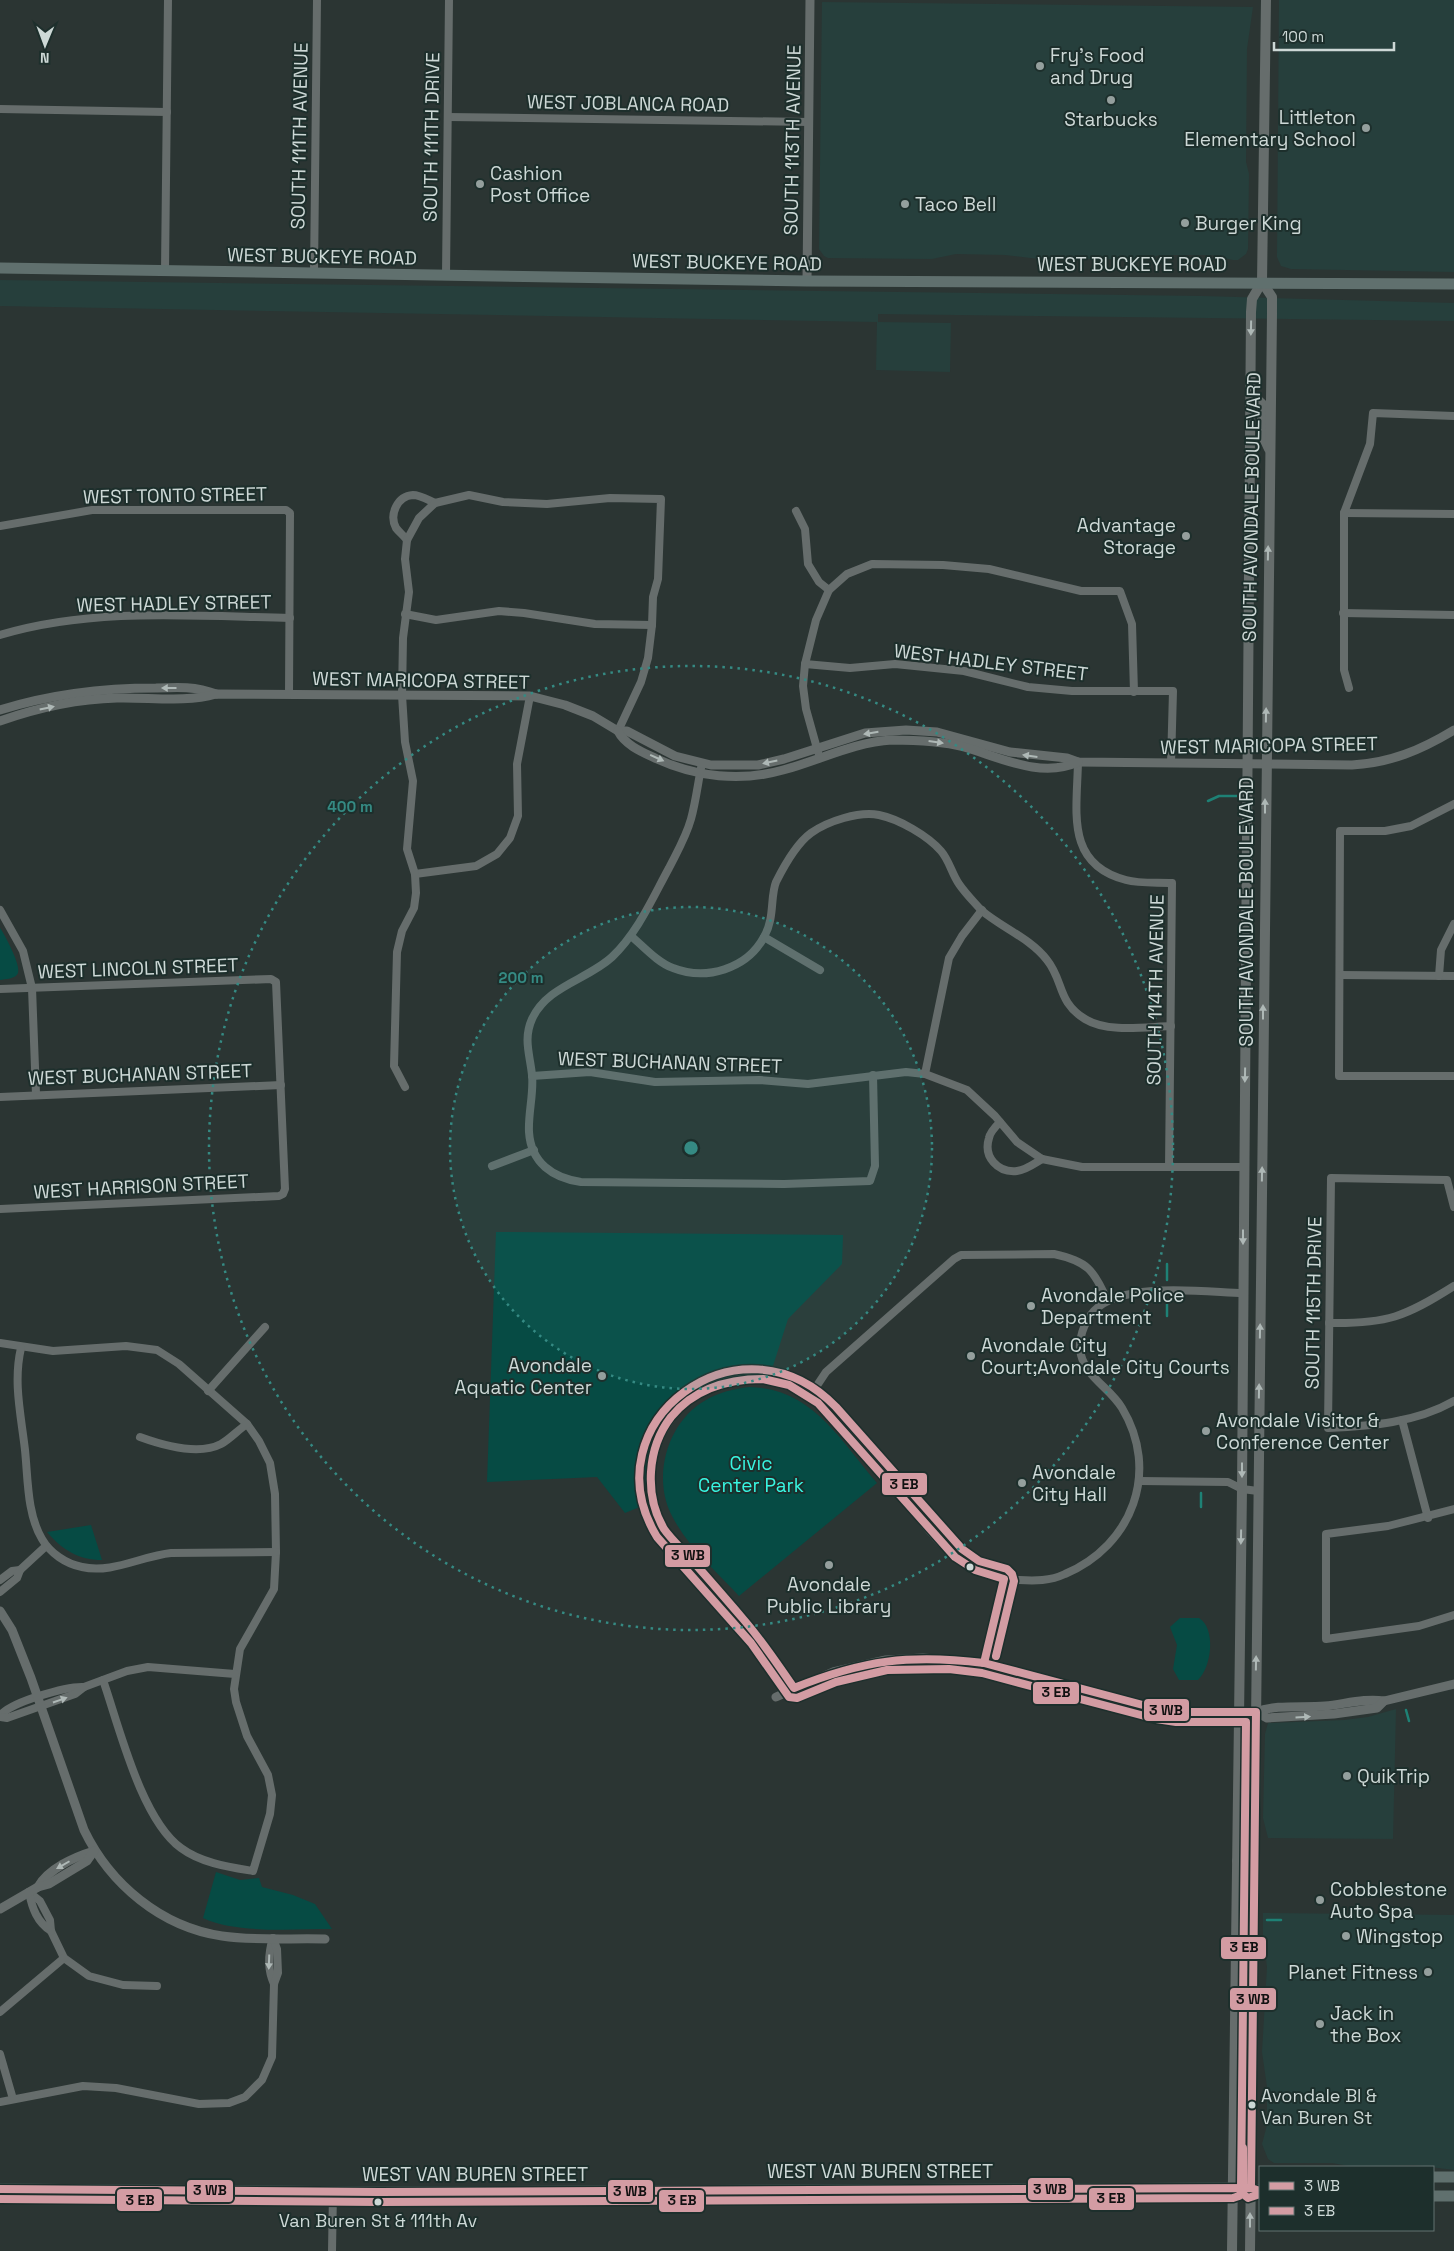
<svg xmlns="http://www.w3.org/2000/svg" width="1454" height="2251" viewBox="0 0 1454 2251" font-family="'Space Grotesk',sans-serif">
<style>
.built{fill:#263f3c}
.green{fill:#064b44}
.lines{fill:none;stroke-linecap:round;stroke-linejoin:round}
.stream{stroke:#1e8175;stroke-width:2.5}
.minor{stroke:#666d6c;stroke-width:8}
.tertiary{stroke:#666d6c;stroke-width:9}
.secondary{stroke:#666d6c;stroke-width:10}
.primary{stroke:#60706e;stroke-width:11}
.bus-1-casing{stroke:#1d2f2c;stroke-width:11}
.bus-2-casing{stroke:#1d2f2c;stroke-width:11}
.bus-1{stroke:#d39ca3;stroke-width:8}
.bus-2{stroke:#d39ca3;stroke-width:8}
.oneway{fill:#aeb8b6}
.ring{fill:none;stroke:#358a83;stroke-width:2.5;stroke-dasharray:2.5 5}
.poi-dot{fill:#949f9d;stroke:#1d2f2c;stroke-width:2}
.bus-dot{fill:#cdd8d6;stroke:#1d2f2c;stroke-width:2}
.labels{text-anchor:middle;stroke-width:4;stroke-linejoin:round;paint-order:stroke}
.bus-label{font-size:18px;fill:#cdd8d6;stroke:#1d2f2c;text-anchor:start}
.poi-label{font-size:19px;fill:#cdd8d6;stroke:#1d2f2c;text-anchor:start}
.street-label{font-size:19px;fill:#cdd8d6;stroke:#1d2f2c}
.park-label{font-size:19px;fill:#38f6e2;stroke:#1d2f2c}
.centre{fill:#358a83;stroke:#1d2f2c;stroke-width:2.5}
.ring-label{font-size:15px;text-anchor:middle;font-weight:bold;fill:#358a83;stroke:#1d2f2c;stroke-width:4;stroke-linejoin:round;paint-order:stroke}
.line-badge{stroke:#1d2f2c;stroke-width:2}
.pale-badge-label{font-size:14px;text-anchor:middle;font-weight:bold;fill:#111}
</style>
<rect width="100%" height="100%" fill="#2b3533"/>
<!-- built -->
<g class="built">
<polygon points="1279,0 1454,0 1454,272 1291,269 1281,266 1277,257"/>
<polygon points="822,2 1253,7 1247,49 1246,162 1249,174 1248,249 1246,254 1238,260 1233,260 1211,255 1160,255 1146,259 1039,259 1005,255 956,254 932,259 828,258 824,256 819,249"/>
<polygon points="0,280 1202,296 1454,303 1454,321 878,314 878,322 951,323 950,372 876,370 877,322 0,306"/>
<polygon points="1396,1709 1393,1839 1268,1838 1263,1818 1265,1734 1268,1723 1344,1720 1368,1717"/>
<polygon points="1263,1913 1454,1915 1454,2170 1415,2165 1354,2167 1332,2163 1274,2163 1268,2159 1262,2144 1267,2125 1267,2087 1262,2052 1267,1967 1263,1936"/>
</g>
<!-- green -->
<g class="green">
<path d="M0,928C5,935 21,965 18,973C16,979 5,979 0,980Z"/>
<polygon points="496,1232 843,1235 842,1264 788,1319 772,1369 730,1370 698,1382 672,1402 654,1431 642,1506 625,1513 597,1477 487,1482"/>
<path d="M749,1387C812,1388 840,1440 877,1483L739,1596C715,1570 686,1545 671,1514C652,1475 668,1421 706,1400C719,1392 734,1389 749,1387Z"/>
<path d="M91,1525L102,1560C79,1560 62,1550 47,1532Z"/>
<path d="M1180,1618H1199C1216,1628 1212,1667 1198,1680H1179L1173,1669L1177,1645L1170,1627Z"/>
<path d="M216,1872L240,1880L259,1878L262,1887L293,1895L315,1904L332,1929C293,1929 237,1934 203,1918Z"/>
</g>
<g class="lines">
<!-- stream -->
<g class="stream">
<polyline points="1208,801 1219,796 1237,796"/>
<polyline points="1167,1280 1167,1264"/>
<polyline points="1167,1316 1167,1304"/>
<polyline points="1201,1507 1201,1493"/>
<polyline points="1406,1710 1409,1721"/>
<polyline points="1267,1920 1281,1920"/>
</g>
<!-- minor -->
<g class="minor">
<polyline points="0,109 167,112"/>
<polyline points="448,117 809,122"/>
<polyline points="165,271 168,0"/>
<polyline points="314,273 317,0"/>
<polyline points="446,275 449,0"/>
<polyline points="796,511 805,529 808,564 819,582 829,590"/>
<polyline points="1344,513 1454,514"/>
<polyline points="0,526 92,510 286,510 290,513 289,694"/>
<path d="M407,540C404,536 399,532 396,528C389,515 397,496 413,495C420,495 428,500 435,503"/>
<polyline points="1343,613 1454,615"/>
<polyline points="405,614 436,620 499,611 524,613 595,624 652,625"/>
<path d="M0,635C93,607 194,616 290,618"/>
<polyline points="805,664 850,668 895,664 964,671 1028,687 1072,691 1173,691 1171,763"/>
<polyline points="1349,688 1344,670 1344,513 1370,444 1373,413 1454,416"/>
<polyline points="818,752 806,709 803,686 805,664 816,620 829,590 847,574 872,564 943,565 989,569 1081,591 1120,591 1132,624 1134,692"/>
<path d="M1078,762C1077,812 1065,864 1126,880C1140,884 1158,882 1172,883L1169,1167"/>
<path d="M702,763C698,782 696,801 691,819C686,837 677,852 669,868C652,899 638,932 612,957C587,980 547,986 532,1019C523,1039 530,1055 532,1075C534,1093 528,1113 529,1132C531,1163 553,1178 581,1182L784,1184L870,1181L875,1166L873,1075"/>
<polyline points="1454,804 1411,826 1385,831 1340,831 1339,1076 1454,1076"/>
<polyline points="415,874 476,866 497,854 510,838 518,816 517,764 530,696"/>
<polyline points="0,910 23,951 32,988 36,1094"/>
<path d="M631,936C643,946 658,963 673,968C706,981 747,969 764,937C775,918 770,897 776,882C784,866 796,844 811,833C828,821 859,811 879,815C899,819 928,836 941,851C949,860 952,874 959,884C965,893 974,902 981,910C1002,928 1030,938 1047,960C1064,981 1057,1002 1085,1019C1108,1033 1144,1027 1171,1026"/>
<polyline points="764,937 820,970"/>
<polyline points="1340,975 1454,976"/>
<polyline points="1439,976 1441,950 1454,924"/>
<polyline points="0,989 271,979 276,982 285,1189 283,1194 279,1196 0,1209"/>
<polyline points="925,1074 949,958 962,936 982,910"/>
<polyline points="532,1076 590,1072 655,1082 760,1080 808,1084 906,1072 925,1074 967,1090 995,1116 1017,1142 1042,1159 1082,1167 1244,1167"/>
<polyline points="405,1087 394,1066 397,952 402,931 414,908 416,893 415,874 407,849 413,781 405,742 402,695 403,638 409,592 405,559 407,540 419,518 435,503 469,495 503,502 547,504 610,498 661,499 658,579 653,597 652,625 648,658 641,682 618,731"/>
<polyline points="0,1097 281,1085"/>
<path d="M1000,1122C996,1126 990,1132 989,1138C983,1157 998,1173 1017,1171C1026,1170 1035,1163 1042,1159"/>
<polyline points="492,1166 534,1150"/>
<path d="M1454,1207L1447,1180L1331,1178L1328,1428C1370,1426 1416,1423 1454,1401"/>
<path d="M1329,1323C1387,1324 1405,1317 1454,1286"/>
<path d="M0,1343L53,1351L126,1346L157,1350L179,1364L247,1424L259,1441L270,1463L275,1494L276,1552L274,1589L240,1649L234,1689L236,1702L247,1736L268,1775L272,1795L270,1814L253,1871C229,1867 201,1863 181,1848C141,1819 119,1726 103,1680"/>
<path d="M21,1348C13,1382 21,1415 25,1450C28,1479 27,1514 42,1539C50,1553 66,1564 82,1567C111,1574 142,1556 171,1553L276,1552"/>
<polyline points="208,1391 265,1327"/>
<path d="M810,1396L826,1372L954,1259L961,1255L1054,1254C1087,1261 1094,1270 1107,1300"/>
<polyline points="1402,1420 1428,1518"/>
<path d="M140,1437C162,1445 198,1456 221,1444C230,1439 238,1430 247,1424"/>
<polyline points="1140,1481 1228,1482 1242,1489 1258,1491"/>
<polyline points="1454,1509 1388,1526 1326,1534 1326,1639 1419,1626 1454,1615"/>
<polyline points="0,1580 12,1571 20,1570"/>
<polyline points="0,1592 17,1578 20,1570 46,1546"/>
<polyline points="984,1663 1004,1579"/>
<path d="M794,1688L759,1637L665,1530C609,1425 737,1327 823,1408C846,1432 871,1457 892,1483C929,1529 954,1576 1019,1580C1035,1581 1050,1581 1065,1574C1133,1545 1160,1471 1122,1408C1110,1388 1087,1378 1081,1355C1077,1341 1084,1322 1094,1311C1121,1281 1204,1292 1243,1293"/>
<path d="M0,1716C10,1702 67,1686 84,1687"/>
<polyline points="0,1717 7,1718 75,1694 84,1687 127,1671 148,1667 235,1674"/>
<polyline points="29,1892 40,1901 50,1920 51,1931 64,1958 89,1976 123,1985 157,1986"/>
<path d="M29,1892C32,1908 37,1922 51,1931"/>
<path d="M273,1938C268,1954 267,1969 274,1984"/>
<polyline points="0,2012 64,1958"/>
<polyline points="0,2054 13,2099"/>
<polyline points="0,2102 83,2086 116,2088 199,2104 229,2103 245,2097 262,2080 272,2057 274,1984 278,1973 277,1949 273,1938"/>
<polyline points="332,2251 333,2192"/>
</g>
<!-- tertiary -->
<g class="tertiary">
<polyline points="807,281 810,0"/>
<path d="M0,710C51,694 102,688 156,688C177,687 196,686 216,694"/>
<path d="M0,721C37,708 77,699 117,698C149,697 185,703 216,694L530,696L565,705L593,716L618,731H627L675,756L711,765H758L784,759L865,733L906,730L937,732L1010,752L1067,758L1078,762L1352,765C1390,763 1421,750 1454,730"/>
<path d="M618,731C625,745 642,752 657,759C696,777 741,782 783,770C820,760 854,742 892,740C916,740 941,741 964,747C999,757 1041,779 1078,762"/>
<path d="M0,1611L12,1630L31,1678L84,1830C110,1884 161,1927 222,1936C255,1941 291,1938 325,1939"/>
<path d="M776,1697L833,1672L886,1660L923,1658L984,1663L1158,1709L1176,1712H1256C1277,1704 1303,1708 1325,1706C1345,1704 1365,1698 1384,1701L1454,1684"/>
<polyline points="1256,1712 1267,1718 1334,1714 1377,1708 1384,1701"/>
<path d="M38,1887C48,1869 74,1857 94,1851"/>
<polyline points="0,1909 38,1887 49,1884 87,1861 94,1851"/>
</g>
<!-- secondary -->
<g class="secondary">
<polyline points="1250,393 1262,404 1262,434 1269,449"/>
<polyline points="1237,1861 1244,1875 1244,1938 1245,1942 1253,1944"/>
<polyline points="1235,1956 1240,1956 1245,1960 1245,2014 1252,2027"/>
<polyline points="1232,2251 1242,1489 1251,312 1252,299 1262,282 1266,0"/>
<polyline points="1250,2251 1272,313 1272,297 1262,282"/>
</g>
<!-- primary -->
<g class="primary">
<polyline points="0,268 807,281 1454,284"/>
<polyline points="1433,2177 1454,2177"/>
<polyline points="0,2189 379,2192 1251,2188 1260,2191"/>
<polyline points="1433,2196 1454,2196"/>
</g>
<defs>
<g id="bus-1">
<path d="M763,1379L789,1385L818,1403L955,1557L975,1570L1004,1579L984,1663C910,1654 863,1660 794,1688C778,1665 763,1642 744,1620C726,1599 708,1578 689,1557C681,1548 671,1539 664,1529C644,1495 647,1448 671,1417C694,1389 727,1379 763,1379Z"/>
<polyline points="984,1663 1158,1709 1176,1712 1256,1712 1251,2188"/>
<polyline points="0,2189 379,2192 1251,2188 1260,2191"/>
</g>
<g id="bus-2">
<path d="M996,1656L1014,1581L1012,1574L1007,1569L979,1561L962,1549L836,1407C741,1308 587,1422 657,1537L751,1643L789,1697L797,1698L836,1682L887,1670L949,1669L982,1673L1156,1719L1176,1722H1246L1241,2188L1243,2194L1248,2198L1260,2194"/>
<polyline points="0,2199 379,2202 1233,2198 1239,2196 1243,2190 1243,2148"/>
</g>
</defs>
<!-- bus-1 casing -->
<use href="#bus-1" class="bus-1-casing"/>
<!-- bus-2 casing -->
<use href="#bus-2" class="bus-2-casing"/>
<!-- bus-1 -->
<use href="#bus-1" class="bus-1"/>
<!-- bus-2 -->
<use href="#bus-2" class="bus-2"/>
</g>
<!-- one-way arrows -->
<defs><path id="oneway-solid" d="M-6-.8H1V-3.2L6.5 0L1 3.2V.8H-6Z" transform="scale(1.25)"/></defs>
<g class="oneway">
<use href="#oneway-solid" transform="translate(1251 328) rotate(91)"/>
<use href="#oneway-solid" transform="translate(1268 553) rotate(-89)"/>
<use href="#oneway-solid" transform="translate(169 688) rotate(180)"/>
<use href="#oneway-solid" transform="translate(47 708) rotate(-12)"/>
<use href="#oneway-solid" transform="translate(1266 715) rotate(-89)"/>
<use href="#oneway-solid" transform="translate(871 733) rotate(171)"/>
<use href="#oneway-solid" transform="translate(936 742) rotate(8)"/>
<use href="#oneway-solid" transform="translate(1030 756) rotate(-172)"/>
<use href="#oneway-solid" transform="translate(657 758) rotate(24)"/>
<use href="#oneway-solid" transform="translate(770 762) rotate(168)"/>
<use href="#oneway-solid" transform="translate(1265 806) rotate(-90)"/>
<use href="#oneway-solid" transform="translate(1263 1012) rotate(-90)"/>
<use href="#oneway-solid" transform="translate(1245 1075) rotate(91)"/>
<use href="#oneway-solid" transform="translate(1262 1174) rotate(-89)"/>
<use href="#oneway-solid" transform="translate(1243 1237) rotate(90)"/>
<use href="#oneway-solid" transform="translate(1260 1331) rotate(-89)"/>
<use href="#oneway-solid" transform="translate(1259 1391) rotate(-89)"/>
<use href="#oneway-solid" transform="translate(1242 1470) rotate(90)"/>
<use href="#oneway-solid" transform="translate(1241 1537) rotate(91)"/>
<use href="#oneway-solid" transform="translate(1256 1663) rotate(-89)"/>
<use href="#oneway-solid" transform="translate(60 1700) rotate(-19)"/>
<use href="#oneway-solid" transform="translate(1303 1717) rotate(-4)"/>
<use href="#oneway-solid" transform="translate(63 1865) rotate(150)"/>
<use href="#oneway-solid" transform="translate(269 1962) rotate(92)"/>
<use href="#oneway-solid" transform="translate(1250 2220) rotate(-90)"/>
</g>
<!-- distance rings -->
<circle cx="691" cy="1148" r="241" fill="#358a83" fill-opacity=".12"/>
<g class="ring">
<circle cx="691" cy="1148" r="241"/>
<circle cx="691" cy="1148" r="482"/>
</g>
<!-- markers -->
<g class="poi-dot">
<circle cx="1040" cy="66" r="5"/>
<circle cx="1111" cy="100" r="5"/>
<circle cx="1366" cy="128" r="5"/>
<circle cx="480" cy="184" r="5"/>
<circle cx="905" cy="204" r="5"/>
<circle cx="1185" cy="223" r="5"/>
<circle cx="1186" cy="536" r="5"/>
<circle cx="1031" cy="1306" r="5"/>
<circle cx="971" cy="1356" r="5"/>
<circle cx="602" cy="1376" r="5"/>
<circle cx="1206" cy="1431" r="5"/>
<circle cx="1022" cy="1483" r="5"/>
<circle cx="829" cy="1565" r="5"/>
<circle cx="1347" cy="1776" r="5"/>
<circle cx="1320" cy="1900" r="5"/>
<circle cx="1346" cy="1936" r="5"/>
<circle cx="1428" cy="1972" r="5"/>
<circle cx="1320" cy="2024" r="5"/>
</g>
<g class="bus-dot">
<circle cx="970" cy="1567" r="4.5"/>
<circle cx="1252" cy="2105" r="4.5"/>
<circle cx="378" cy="2202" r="4.5"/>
</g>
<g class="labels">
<!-- bus labels -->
<g class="bus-label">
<text x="1261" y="2102">Avondale Bl &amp;<tspan x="1261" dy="22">Van Buren St</tspan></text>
<text x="378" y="2227" text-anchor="middle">Van Buren St &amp; 111th Av</text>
</g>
<!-- poi labels -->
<g class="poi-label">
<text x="1050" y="62">Fry's Food<tspan x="1050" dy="22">and Drug</tspan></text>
<text x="1356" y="124" text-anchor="end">Littleton<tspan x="1356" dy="22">Elementary School</tspan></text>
<text x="1111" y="126" text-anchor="middle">Starbucks</text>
<text x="490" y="180">Cashion<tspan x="490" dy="22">Post Office</tspan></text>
<text x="915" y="211">Taco Bell</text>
<text x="1195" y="230">Burger King</text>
<text x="1176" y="532" text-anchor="end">Advantage<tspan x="1176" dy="22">Storage</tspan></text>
<text x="1041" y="1302">Avondale Police<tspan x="1041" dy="22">Department</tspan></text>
<text x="981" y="1352">Avondale City<tspan x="981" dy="22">Court;Avondale City Courts</tspan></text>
<text x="592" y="1372" text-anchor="end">Avondale<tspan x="592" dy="22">Aquatic Center</tspan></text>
<text x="1216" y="1427">Avondale Visitor &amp;<tspan x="1216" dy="22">Conference Center</tspan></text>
<text x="1032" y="1479">Avondale<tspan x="1032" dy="22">City Hall</tspan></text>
<text x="829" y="1591" text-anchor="middle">Avondale<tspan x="829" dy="22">Public Library</tspan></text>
<text x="1357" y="1783">QuikTrip</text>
<text x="1330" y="1896">Cobblestone<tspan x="1330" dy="22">Auto Spa</tspan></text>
<text x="1356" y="1943">Wingstop</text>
<text x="1418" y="1979" text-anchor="end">Planet Fitness</text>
<text x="1330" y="2020">Jack in<tspan x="1330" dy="22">the Box</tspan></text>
</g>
<!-- street labels -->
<g class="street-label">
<text transform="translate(628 103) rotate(1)" y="7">WEST JOBLANCA ROAD</text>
<text transform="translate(299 136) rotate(-89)" y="7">SOUTH 111TH AVENUE</text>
<text transform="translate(431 137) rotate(-89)" y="7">SOUTH 111TH DRIVE</text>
<text transform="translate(792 140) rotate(-89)" y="7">SOUTH 113TH AVENUE</text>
<text transform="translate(322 256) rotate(1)" y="7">WEST BUCKEYE ROAD</text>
<text transform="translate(727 262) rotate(1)" y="7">WEST BUCKEYE ROAD</text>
<text x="1132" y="271">WEST BUCKEYE ROAD</text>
<text transform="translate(175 495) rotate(-1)" y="7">WEST TONTO STREET</text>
<text transform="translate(1251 507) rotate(-89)" y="7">SOUTH AVONDALE BOULEVARD</text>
<text transform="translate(174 603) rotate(-1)" y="7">WEST HADLEY STREET</text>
<text transform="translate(991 662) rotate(7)" y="7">WEST HADLEY STREET</text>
<text transform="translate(421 680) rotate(1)" y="7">WEST MARICOPA STREET</text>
<text transform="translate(1269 745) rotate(-1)" y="7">WEST MARICOPA STREET</text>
<text transform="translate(1246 912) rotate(-90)" y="7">SOUTH AVONDALE BOULEVARD</text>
<text transform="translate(138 968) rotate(-2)" y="7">WEST LINCOLN STREET</text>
<text transform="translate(1155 990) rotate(-89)" y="7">SOUTH 114TH AVENUE</text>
<text transform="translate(670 1062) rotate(2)" y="7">WEST BUCHANAN STREET</text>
<text transform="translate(140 1074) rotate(-2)" y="7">WEST BUCHANAN STREET</text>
<text transform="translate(141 1186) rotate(-3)" y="7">WEST HARRISON STREET</text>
<text transform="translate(1313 1303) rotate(-89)" y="7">SOUTH 115TH DRIVE</text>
<text x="880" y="2178">WEST VAN BUREN STREET</text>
<text x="475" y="2181">WEST VAN BUREN STREET</text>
</g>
<!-- park labels -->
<g class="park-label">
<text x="751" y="1470">Civic<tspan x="751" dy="22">Center Park</tspan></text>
</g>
</g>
<circle cx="691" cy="1148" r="8" class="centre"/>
<g class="ring-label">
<text x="350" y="812">400 m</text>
<text x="521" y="983">200 m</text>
</g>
<g class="line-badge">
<rect x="881" y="1472" width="47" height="24" rx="5" fill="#d39ca3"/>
<rect x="664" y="1544" width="47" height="24" rx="5" fill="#d39ca3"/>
<rect x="1032" y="1681" width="48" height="24" rx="5" fill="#d39ca3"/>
<rect x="1143" y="1698" width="47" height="24" rx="5" fill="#d39ca3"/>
<rect x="1220" y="1936" width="47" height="24" rx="5" fill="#d39ca3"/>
<rect x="1229" y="1987" width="48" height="24" rx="5" fill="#d39ca3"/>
<rect x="1027" y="2177" width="47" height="24" rx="5" fill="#d39ca3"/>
<rect x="186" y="2179" width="48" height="24" rx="5" fill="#d39ca3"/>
<rect x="607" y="2179" width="47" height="24" rx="5" fill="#d39ca3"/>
<rect x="1088" y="2187" width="47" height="24" rx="5" fill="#d39ca3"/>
<rect x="116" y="2188" width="47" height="24" rx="5" fill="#d39ca3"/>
<rect x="658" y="2189" width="47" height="24" rx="5" fill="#d39ca3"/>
</g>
<g class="pale-badge-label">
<text x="904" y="1489">3 EB</text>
<text x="688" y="1560">3 WB</text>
<text x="1056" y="1697">3 EB</text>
<text x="1166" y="1715">3 WB</text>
<text x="1244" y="1952">3 EB</text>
<text x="1253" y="2004">3 WB</text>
<text x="1050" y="2194">3 WB</text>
<text x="210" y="2195">3 WB</text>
<text x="630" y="2196">3 WB</text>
<text x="1111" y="2203">3 EB</text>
<text x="140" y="2205">3 EB</text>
<text x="682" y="2205">3 EB</text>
</g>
<!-- legend -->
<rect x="1259" y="2166" width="175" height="65" fill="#1d2f2c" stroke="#637370"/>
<rect x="1269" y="2182" width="25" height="8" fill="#d39ca3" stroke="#637370"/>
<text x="1304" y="2191" font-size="15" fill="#cdd8d6">3 WB</text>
<rect x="1269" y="2207" width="25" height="8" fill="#d39ca3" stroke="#637370"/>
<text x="1304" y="2216" font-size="15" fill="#cdd8d6">3 EB</text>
<!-- north arrow -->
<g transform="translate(45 45) rotate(181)" stroke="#1d2f2c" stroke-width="4" paint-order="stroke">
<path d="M0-4L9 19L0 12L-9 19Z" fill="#cdd8d6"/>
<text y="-8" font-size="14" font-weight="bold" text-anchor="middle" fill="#cdd8d6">N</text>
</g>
<!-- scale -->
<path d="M1274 42v8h120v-8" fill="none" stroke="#cdd8d6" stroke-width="2.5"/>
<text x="1282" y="42" font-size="15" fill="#cdd8d6" stroke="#1d2f2c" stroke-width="4" paint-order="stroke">100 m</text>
</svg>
